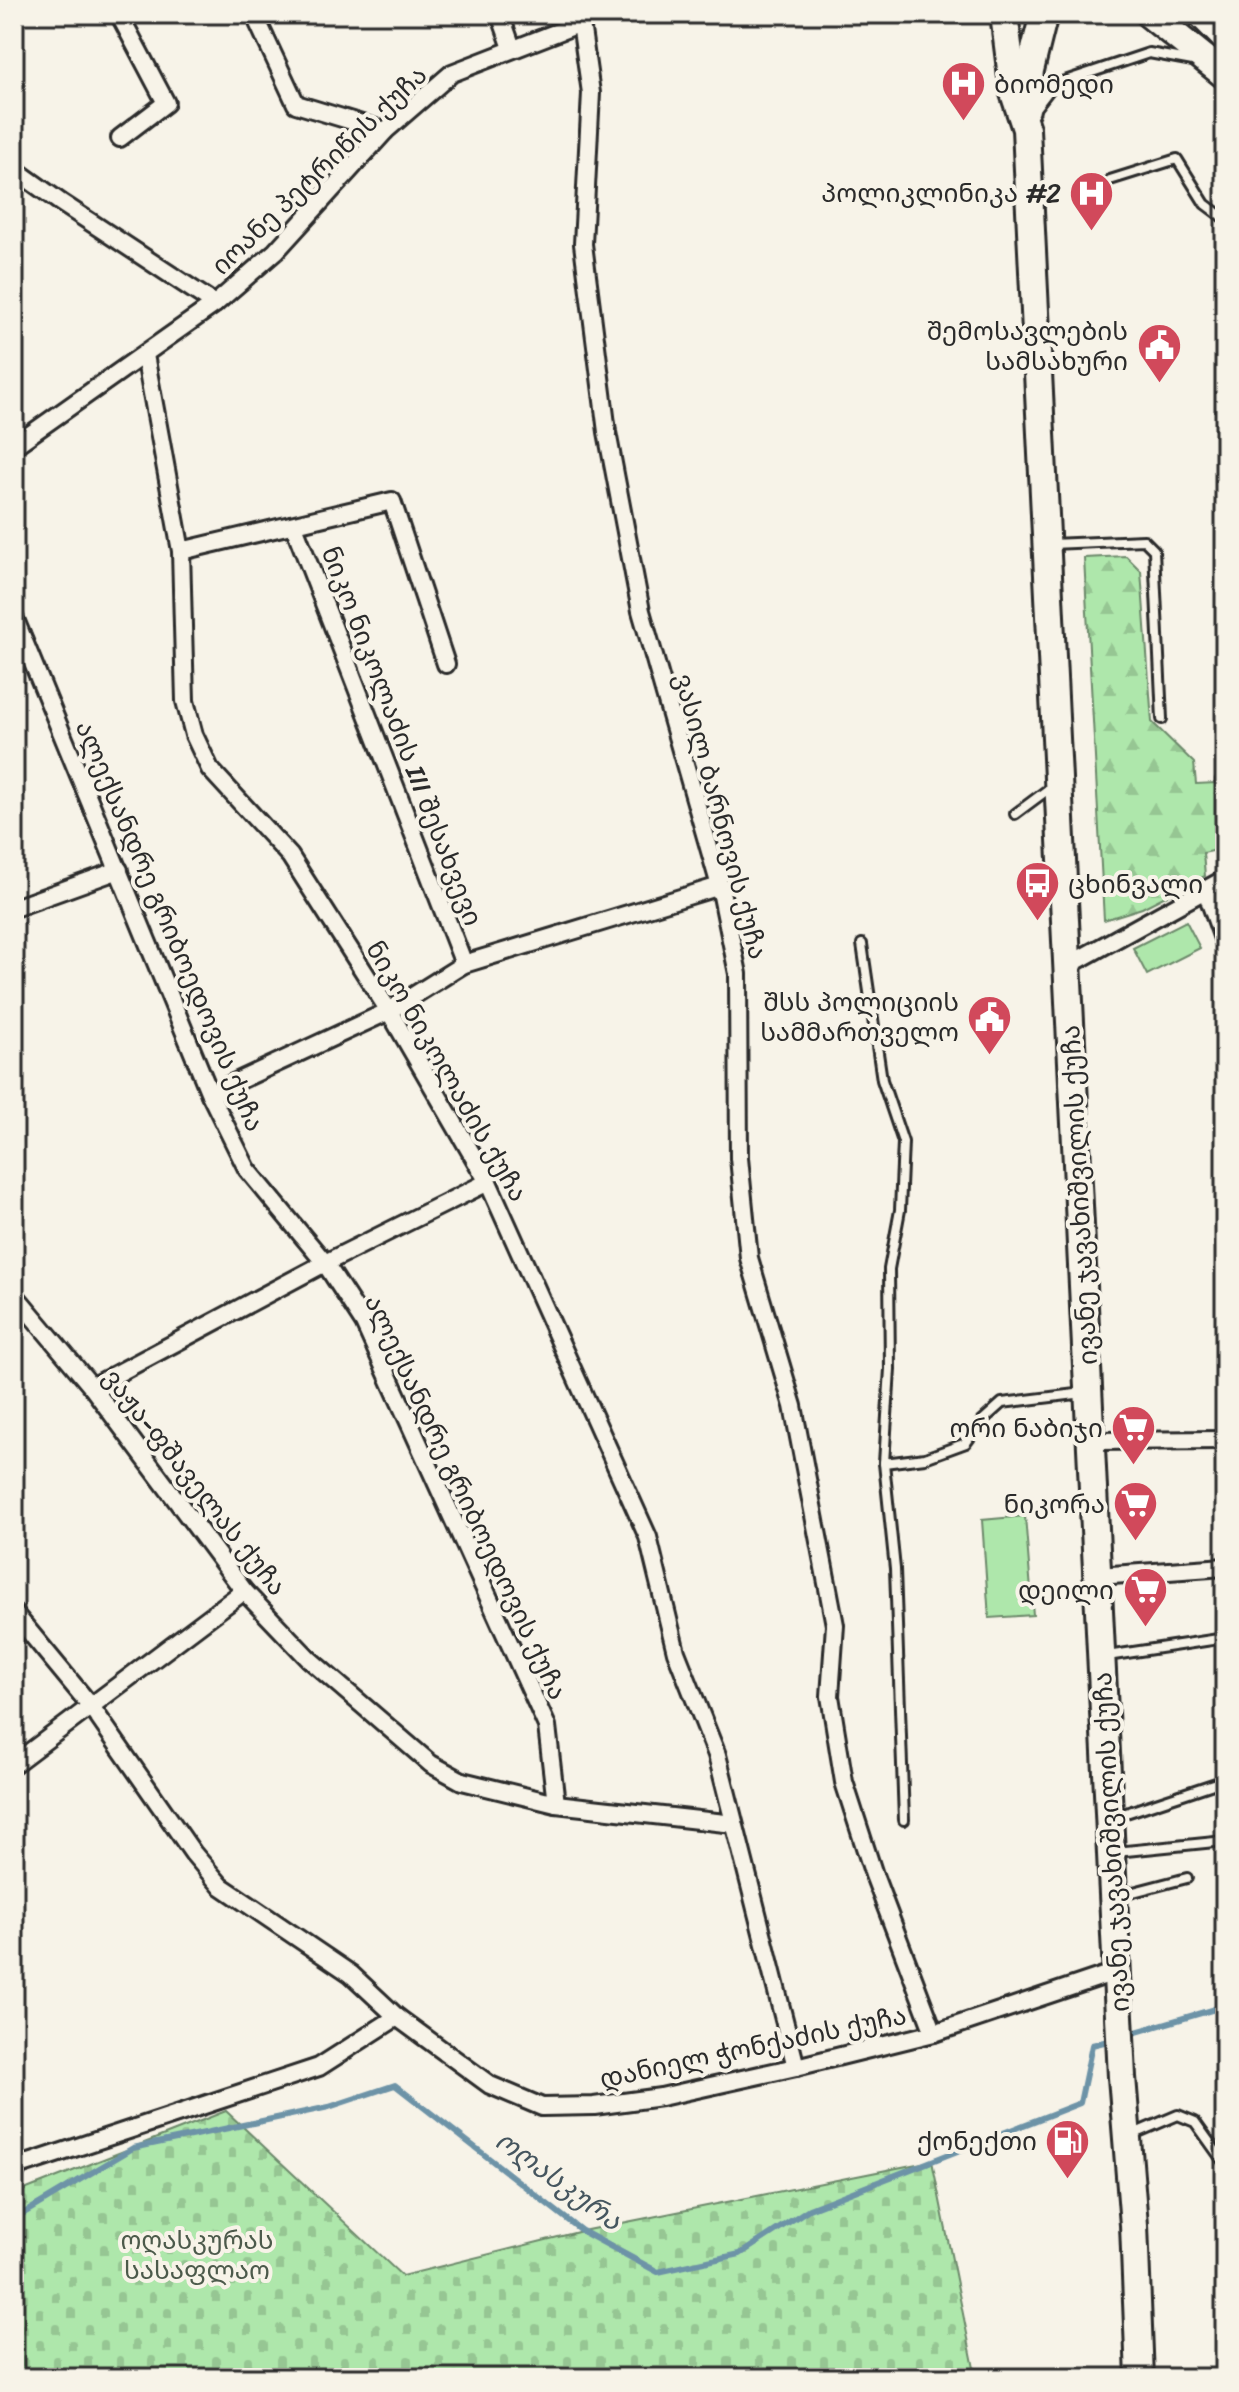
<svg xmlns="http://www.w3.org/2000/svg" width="1239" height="2392" viewBox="0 0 1239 2392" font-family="Sriracha,'Noto Sans Georgian',sans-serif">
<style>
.green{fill:#aee7ab;stroke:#6c896b;stroke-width:2}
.forest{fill:url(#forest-firs);stroke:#6c896b;stroke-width:2}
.cemetery{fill:url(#cemetery-stones);stroke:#6c896b;stroke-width:2}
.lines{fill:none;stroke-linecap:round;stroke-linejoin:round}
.stream{stroke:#6d93a7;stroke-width:6}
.lane-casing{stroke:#2b2b2b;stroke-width:14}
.street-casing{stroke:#2b2b2b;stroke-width:22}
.primary-casing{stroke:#2b2b2b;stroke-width:32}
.lane{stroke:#f7f3e8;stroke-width:8}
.street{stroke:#f7f3e8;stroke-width:16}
.primary{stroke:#f7f3e8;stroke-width:26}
.labels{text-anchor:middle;stroke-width:8;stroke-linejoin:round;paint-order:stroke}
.poi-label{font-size:26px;fill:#2b2b2b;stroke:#f7f3e8;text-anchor:end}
.street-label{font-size:26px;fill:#2b2b2b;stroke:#f7f3e8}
.park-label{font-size:26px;fill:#4c5a4b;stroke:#f7f3e8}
.water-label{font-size:28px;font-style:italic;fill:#46565f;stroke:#f7f3e8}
</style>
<defs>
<pattern id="forest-firs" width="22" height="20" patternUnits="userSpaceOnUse" patternTransform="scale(2)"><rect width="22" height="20" fill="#aee7ab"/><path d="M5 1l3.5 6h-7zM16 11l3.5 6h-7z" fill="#96c693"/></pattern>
<pattern id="cemetery-stones" width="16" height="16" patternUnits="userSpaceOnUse" patternTransform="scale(2)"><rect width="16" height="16" fill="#aee7ab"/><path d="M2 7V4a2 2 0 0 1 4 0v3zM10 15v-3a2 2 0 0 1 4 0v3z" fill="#96c693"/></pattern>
</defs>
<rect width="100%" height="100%" fill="#f7f3e8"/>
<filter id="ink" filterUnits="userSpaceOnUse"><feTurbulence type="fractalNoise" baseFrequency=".0125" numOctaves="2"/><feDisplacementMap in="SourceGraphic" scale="16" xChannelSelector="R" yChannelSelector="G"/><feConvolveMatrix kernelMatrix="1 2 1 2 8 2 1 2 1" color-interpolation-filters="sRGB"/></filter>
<g filter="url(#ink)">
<!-- green -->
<g class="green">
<polygon points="1186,921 1200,948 1147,975 1133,948"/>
<polygon points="1025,1516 1033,1615 989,1618 982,1520"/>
</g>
<!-- forest -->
<polygon class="forest" points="1126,556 1141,571 1152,722 1194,763 1196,784 1216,783 1222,849 1203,853 1205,876 1142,908 1104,920 1084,558"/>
<!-- cemetery -->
<polygon class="cemetery" points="226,2111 402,2276 582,2231 932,2161 976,2378 14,2378 14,2194"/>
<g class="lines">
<!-- stream -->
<g class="stream">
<polyline points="1126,2035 1225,2006"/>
<polyline points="14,2219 133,2148 329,2107 395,2085 582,2231 658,2272 740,2254 809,2209 1080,2103 1092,2045 1112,2040"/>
</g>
<defs>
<g id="lane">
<polyline points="1033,111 1053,85 1149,53 1193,61"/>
<polyline points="1110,180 1177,159 1205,204 1225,219"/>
<polyline points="1051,544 1144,540 1154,550 1162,719"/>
<polyline points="1221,780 1225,779"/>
<polyline points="1015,814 1054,785"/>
<polyline points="862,944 882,1080 903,1142 900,1210 889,1269 890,1369 884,1463 925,1458 966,1443 982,1421 1002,1403 1084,1393"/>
<polyline points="884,1463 895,1569 904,1820"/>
<polyline points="1107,1656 1225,1638"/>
<polyline points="1114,1817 1225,1780"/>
<polyline points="1116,1852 1225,1841"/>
<polyline points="1118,1896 1187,1878"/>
<polyline points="1131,2135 1178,2115 1195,2122 1225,2164"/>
</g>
<g id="street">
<polyline points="119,14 166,103 120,138"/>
<polyline points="254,14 296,104 385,131"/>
<polyline points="500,14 512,48"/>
<polyline points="581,23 591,93 583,244 607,432 641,611 720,886 738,974 739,1158 749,1258 793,1406 835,1625 830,1696 844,1782 874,1875 934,2033"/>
<polyline points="14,169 60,202 215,304"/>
<polyline points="145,355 181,551 185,701 194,735 210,769 290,856 389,1011 488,1182 648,1537 676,1652 717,1755 796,2067"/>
<polyline points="14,446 215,304 276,251 385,131 452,73 581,23 596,14"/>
<polyline points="294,526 464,964"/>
<polyline points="181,551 392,501 446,664"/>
<polyline points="14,617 210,1094 247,1169 325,1263 364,1323 547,1726 556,1804"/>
<polyline points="1206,891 1225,944"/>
<polyline points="14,908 119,870"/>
<polyline points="1067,966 1225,879"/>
<polyline points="210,1094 389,1011 464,964 720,886"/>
<polyline points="14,1294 92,1387 244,1591 309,1659 431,1764 462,1781 556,1804 734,1824"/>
<polyline points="92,1387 325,1263 488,1182"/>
<polyline points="1091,1441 1225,1440"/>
<polyline points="1098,1576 1225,1567"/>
<polyline points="14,1613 90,1705 193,1853 221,1886 351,1974 397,2017 490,2085 542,2107 594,2106 661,2097 796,2067 934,2033 1118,1971"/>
<polyline points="14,1764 244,1591"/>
<polyline points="14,2168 319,2067 397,2017"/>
</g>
<g id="primary">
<polyline points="1004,14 1014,93 1026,129 1122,2077 1134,2225 1140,2378"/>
<polyline points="1149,14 1225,75"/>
<polyline points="1201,14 1225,38"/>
<polyline points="1026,109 1030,70 1044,14"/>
</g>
</defs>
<!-- lane casing -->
<use href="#lane" class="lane-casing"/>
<!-- street casing -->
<use href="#street" class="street-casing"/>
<!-- primary casing -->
<use href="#primary" class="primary-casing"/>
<!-- lane -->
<use href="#lane" class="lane"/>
<!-- street -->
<use href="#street" class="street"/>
<!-- primary -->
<use href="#primary" class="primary"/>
</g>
</g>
<!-- icons -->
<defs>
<symbol id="hospital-pin" viewBox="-11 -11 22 30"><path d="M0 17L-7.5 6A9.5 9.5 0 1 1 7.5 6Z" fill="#d1495b" stroke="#f7f3e8"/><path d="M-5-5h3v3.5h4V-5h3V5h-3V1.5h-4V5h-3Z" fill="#fff"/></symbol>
<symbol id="civic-pin" viewBox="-11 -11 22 30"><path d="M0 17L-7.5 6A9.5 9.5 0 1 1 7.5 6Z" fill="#d1495b" stroke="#f7f3e8"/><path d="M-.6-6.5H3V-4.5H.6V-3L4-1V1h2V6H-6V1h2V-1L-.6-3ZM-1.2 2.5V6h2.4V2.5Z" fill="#fff"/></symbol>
<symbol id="bus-pin" viewBox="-11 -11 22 30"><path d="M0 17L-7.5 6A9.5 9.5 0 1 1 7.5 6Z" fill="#d1495b" stroke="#f7f3e8"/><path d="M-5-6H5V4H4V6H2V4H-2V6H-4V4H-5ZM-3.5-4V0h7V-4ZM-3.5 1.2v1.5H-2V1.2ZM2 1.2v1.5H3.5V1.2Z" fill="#fff"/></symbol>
<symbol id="supermarket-pin" viewBox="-11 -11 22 30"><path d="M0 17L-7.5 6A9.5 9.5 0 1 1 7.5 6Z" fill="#d1495b" stroke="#f7f3e8"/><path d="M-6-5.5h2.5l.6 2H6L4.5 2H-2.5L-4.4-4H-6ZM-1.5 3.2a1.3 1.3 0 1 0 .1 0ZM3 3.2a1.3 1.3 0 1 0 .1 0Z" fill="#fff"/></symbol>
<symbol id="fuel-pin" viewBox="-11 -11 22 30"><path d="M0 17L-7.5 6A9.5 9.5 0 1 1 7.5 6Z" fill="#d1495b" stroke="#f7f3e8"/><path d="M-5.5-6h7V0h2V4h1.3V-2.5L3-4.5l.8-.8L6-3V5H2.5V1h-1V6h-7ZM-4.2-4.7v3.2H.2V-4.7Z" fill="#fff"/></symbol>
</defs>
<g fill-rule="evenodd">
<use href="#hospital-pin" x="938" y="58" width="51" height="69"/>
<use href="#hospital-pin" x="1066" y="168" width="51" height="69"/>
<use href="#civic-pin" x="1134" y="320" width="51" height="69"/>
<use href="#bus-pin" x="1012" y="858" width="51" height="69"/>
<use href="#civic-pin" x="964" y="992" width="51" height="69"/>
<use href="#supermarket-pin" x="1108" y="1402" width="51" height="69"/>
<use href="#supermarket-pin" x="1110" y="1478" width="51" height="69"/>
<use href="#supermarket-pin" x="1120" y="1564" width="51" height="69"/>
<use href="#fuel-pin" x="1042" y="2116" width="51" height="69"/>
</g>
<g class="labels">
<!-- poi labels -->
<g class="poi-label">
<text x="994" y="93" text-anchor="start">ბიომედი</text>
<text x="1061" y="202">პოლიკლინიკა #2</text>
<text x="1128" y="340">შემოსავლების<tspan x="1128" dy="30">სამსახური</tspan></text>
<text x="1068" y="893" text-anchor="start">ცხინვალი</text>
<text x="959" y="1011">შსს პოლიციის<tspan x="959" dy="30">სამმართველო</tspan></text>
<text x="1103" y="1437">ორი ნაბიჯი</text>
<text x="1105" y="1513">ნიკორა</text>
<text x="1114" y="1599">დეილი</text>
<text x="1037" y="2150">ქონექთი</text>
</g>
<!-- street labels -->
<g class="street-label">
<text transform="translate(319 170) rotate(-44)" y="9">იოანე პეტრიწის ქუჩა</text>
<text transform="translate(402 736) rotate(69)" y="9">ნიკო ნიკოლაძის III შესახვევი</text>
<text transform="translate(721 816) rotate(75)" y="9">ვასილ ბარნოვის ქუჩა</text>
<text transform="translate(170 926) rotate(67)" y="9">ალექსანდრე გრიბოედოვის ქუჩა</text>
<text transform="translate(447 1071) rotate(60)" y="9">ნიკო ნიკოლაძის ქუჩა</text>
<text transform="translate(1079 1195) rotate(-93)" y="9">ივანე ჯავახიშვილის ქუჩა</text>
<text transform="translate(195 1482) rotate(52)" y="9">ვაჟა-ფშაველას ქუჩა</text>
<text transform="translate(466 1497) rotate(65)" y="9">ალექსანდრე გრიბოედოვის ქუჩა</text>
<text transform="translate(1111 1842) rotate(-93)" y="9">ივანე ჯავახიშვილის ქუჩა</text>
<text transform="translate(753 2047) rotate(-12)" y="9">დანიელ ჭონქაძის ქუჩა</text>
</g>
<!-- park labels -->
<g class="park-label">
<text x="197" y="2249">ოღასკურას<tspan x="197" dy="30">სასაფლაო</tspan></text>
</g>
<!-- water labels -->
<g class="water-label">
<text transform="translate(559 2180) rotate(36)" y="10">ოღასკურა</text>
</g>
</g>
<!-- margin -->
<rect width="1239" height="2392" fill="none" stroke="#f7f3e8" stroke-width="48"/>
<rect x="24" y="24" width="1191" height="2344" fill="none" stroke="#2b2b2b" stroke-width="3" filter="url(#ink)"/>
</svg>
